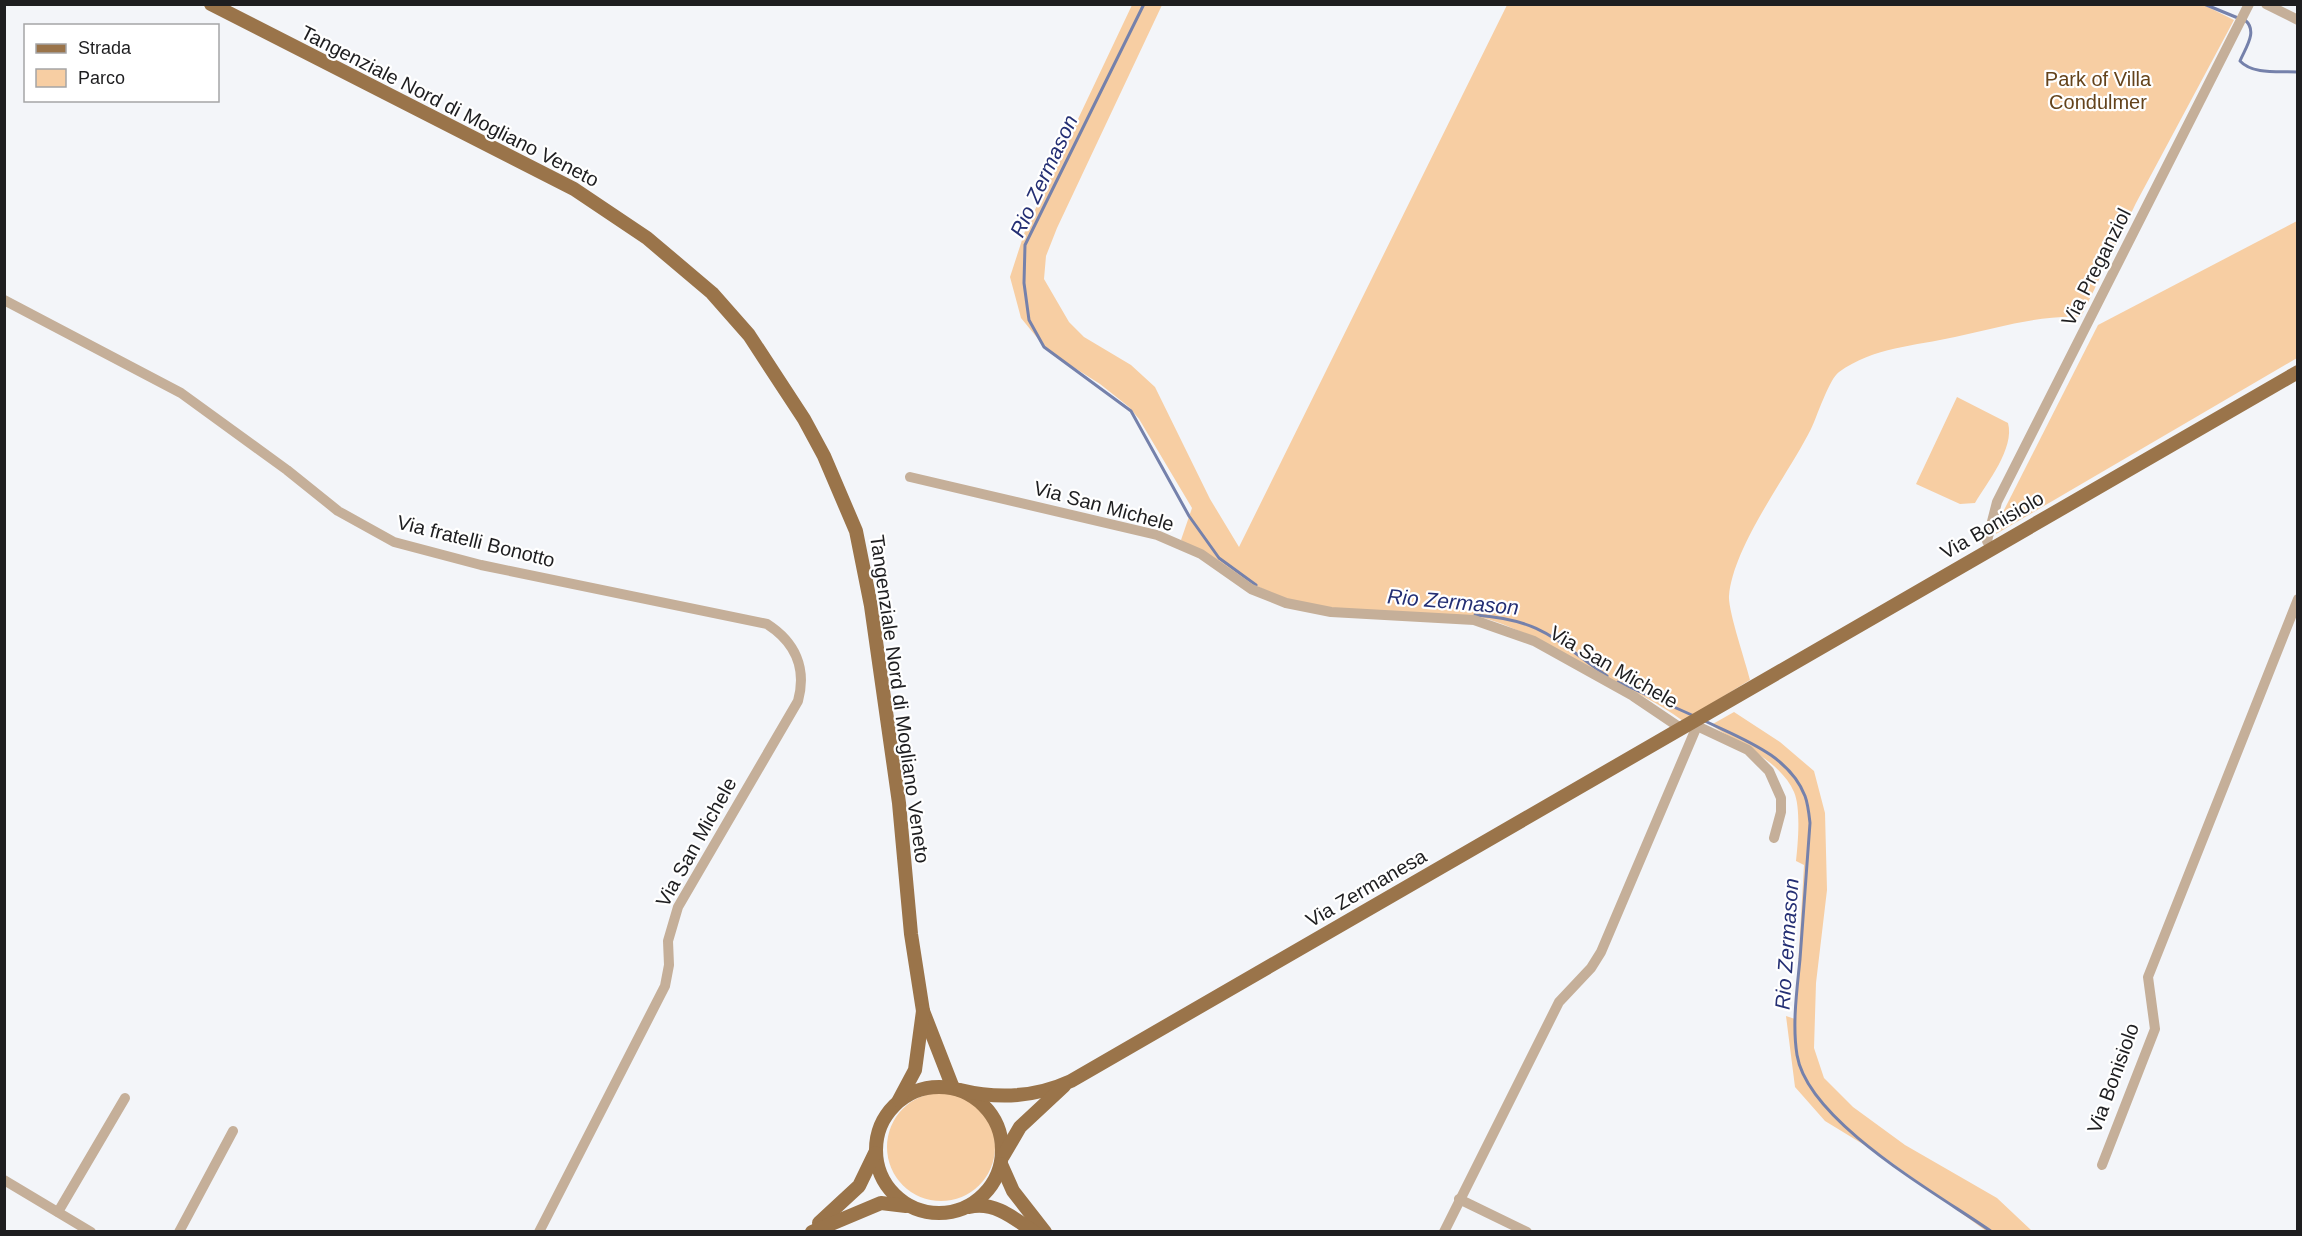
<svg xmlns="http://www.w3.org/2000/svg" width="2302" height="1236" viewBox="0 0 2302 1236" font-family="Helvetica,sans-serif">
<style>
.green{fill:#f7cea3}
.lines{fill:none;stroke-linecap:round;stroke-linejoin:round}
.stream{stroke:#7581ab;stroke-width:3}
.minor{stroke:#c5af99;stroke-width:10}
.major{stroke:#9a744a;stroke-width:14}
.labels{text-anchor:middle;stroke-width:4.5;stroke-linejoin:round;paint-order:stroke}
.park-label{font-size:20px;fill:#64431b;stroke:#fff}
.street-label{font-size:20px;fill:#1e1e20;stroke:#fff}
.water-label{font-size:21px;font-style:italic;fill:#242f74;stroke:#fff}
</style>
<rect width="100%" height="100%" fill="#f3f5f9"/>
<!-- green -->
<g class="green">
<path d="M2202,4L2234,20L2136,203L2081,317C2039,315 1997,328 1955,337C1915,346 1874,347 1839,372C1829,379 1817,417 1811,429C1788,475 1733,546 1729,596C1728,611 1746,663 1750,680L1683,721C1659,703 1632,691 1606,677C1563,655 1523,627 1476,616C1420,613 1335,616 1285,598C1248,585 1214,561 1181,540L1192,508L1139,419L1129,407L1100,384L1048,351L1021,318L1010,277L1025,231L1132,5H1162L1057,228L1046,256L1044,279L1069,322L1084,337L1131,365L1155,387L1210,499L1239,547L1507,5Z"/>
<polygon points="2297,221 2297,358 1996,534 2000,518 2098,325"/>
<path d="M1957,397L2008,423C2015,448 1987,483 1975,503L1960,504L1916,484Z"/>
<path d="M1734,712L1780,742L1814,771L1825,813L1827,890L1816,983L1814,1048L1824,1078L1853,1107L1905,1145L1997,1198L2032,1231H1986L1884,1157L1825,1121L1795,1087L1786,1016L1795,1019L1804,865L1796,861C1798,843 1801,808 1794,792C1781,761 1738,743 1711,725Z"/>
<circle cx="941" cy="1147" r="54"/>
</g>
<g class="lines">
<!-- stream -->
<g class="stream">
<polyline points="1144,4 1025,245 1024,283 1029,320 1044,347 1131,411 1189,516 1219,558 1256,585"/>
<polyline points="2204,4 2238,18"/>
<path d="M2245,20C2258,31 2246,47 2240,61C2253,75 2279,71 2298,72"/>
<path d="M1475,615C1543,620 1555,640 1607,676"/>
<polyline points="1618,682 1694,716"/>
<path d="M1703,720C1739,738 1789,754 1805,796C1808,804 1809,814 1810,823C1807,869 1803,914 1800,959C1797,990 1792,1024 1797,1055C1808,1122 1938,1194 1992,1232"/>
</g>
<!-- minor -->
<g class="minor">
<polyline points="2266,4 2298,20"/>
<path d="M4,300L181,393L287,470L338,511L394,542L481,565L767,624C795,642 807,668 798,701L678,907L668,941L669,965L665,986L539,1232"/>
<polyline points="910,477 1157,535 1201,554 1251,589 1286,603 1331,612 1474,620 1534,641 1633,696 1679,727 1697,726 1748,750 1769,771 1781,798 1781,812 1774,838"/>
<polyline points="1991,548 1987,541 1997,502 2249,4"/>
<polyline points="2102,1165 2155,1029 2148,977 2298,599"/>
<polyline points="4,1180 91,1232"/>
<polyline points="1459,1199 1527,1232"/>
<polyline points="58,1212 125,1098"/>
<polyline points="179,1232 233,1131"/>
<polyline points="1444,1232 1559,1002 1591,968 1601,952 1697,726"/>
</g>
<!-- major -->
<g class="major">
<polyline points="211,4 574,189 647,238 712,293 749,335 804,419 824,456 856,531 871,606 899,803 911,934 923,1011 953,1088"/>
<circle cx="939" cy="1150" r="63"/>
<path d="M960,1090C997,1099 1036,1097 1071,1081L2298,372"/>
<polyline points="899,1100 915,1070 923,1011"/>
<polyline points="1003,1156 1020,1127 1064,1086"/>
<polyline points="1001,1164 1013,1191 1045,1232"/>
<path d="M969,1207C994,1201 1014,1218 1034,1232"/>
<polyline points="819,1223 859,1186 875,1153"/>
<polyline points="812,1232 881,1203 906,1206"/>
</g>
</g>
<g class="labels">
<!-- park labels -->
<g class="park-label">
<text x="2098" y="86">Park of Villa<tspan x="2098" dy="23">Condulmer</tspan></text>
</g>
<!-- street labels -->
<g class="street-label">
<text transform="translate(450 106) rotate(27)" y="7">Tangenziale Nord di Mogliano Veneto</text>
<text transform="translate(2096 267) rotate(-63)" y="7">Via Preganziol</text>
<text transform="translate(1104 506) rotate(15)" y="7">Via San Michele</text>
<text transform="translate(1992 525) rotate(-30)" y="7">Via Bonisiolo</text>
<text transform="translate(476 541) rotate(14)" y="7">Via fratelli Bonotto</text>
<text transform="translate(1614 667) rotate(30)" y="7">Via San Michele</text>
<text transform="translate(900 699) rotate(82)" y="7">Tangenziale Nord di Mogliano Veneto</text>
<text transform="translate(696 842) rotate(-61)" y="7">Via San Michele</text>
<text transform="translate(1366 888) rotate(-30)" y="7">Via Zermanesa</text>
<text transform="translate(2113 1078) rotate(-70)" y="7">Via Bonisiolo</text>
</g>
<!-- water labels -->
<g class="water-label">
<text transform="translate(1044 176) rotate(-65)" y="7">Rio Zermason</text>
<text transform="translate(1453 602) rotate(5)" y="7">Rio Zermason</text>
<text transform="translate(1787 944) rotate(-86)" y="7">Rio Zermason</text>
</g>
</g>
<!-- border -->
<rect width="2302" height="1236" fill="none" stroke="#1e1e20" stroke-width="12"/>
<!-- legend -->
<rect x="24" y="24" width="195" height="78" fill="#ffffff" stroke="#a5a5a6" stroke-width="1.5"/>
<rect x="36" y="44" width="30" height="9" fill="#9a744a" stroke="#a5a5a6" stroke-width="1.5"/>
<text x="78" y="54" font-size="18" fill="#1e1e20">Strada</text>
<rect x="36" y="69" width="30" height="18" fill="#f7cea3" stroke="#a5a5a6" stroke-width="1.5"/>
<text x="78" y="84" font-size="18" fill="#1e1e20">Parco</text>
</svg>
